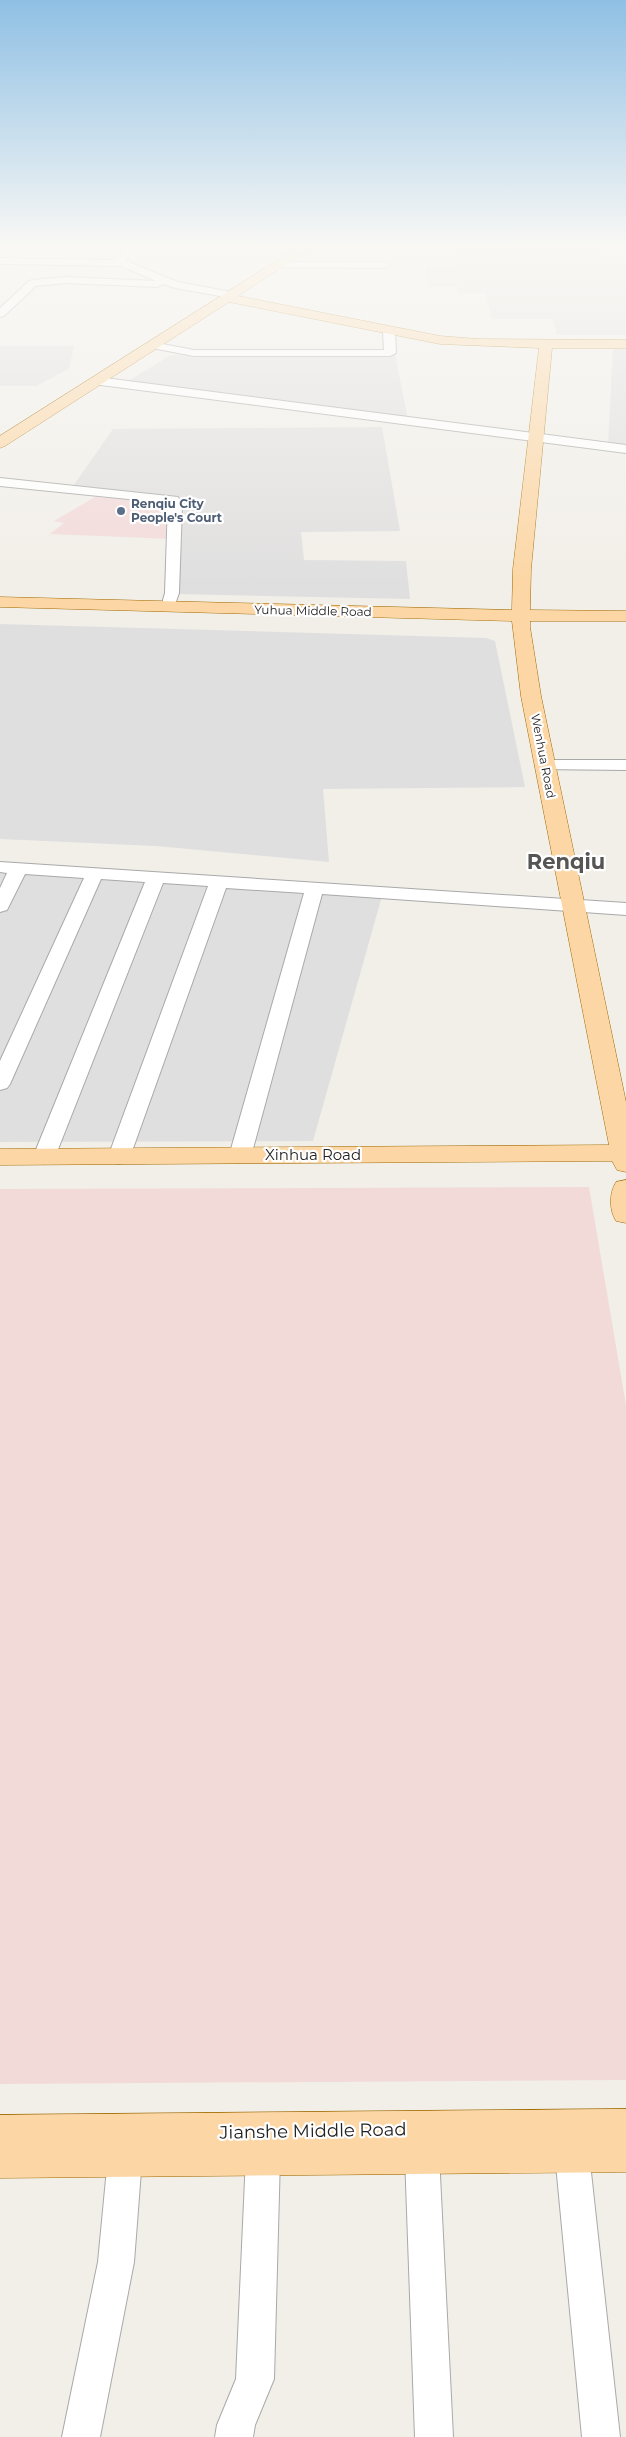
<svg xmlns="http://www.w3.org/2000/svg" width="626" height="2437" viewBox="0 0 626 2437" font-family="Montserrat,sans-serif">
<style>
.residential{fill:#e0dfdf}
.commercial{fill:#f2dad9}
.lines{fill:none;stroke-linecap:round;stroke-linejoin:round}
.minor-casing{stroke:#a9a9a9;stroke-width:2}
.major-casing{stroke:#a06b00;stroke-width:1}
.minor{fill:#fff;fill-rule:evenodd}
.major{fill:#fcd6a4;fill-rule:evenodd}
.service-dot{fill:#5c6f8a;stroke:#fff;stroke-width:2}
.labels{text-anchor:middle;stroke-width:4.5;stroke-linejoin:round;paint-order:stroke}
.far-service-label{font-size:12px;font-weight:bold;fill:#4e5e75;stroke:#fff;text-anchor:start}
.far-street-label{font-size:12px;fill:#222;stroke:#fff}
.street-label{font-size:15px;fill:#222;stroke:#fff}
.near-street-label{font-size:18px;fill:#222;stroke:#fff}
.far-town-label{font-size:21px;font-weight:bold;fill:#555;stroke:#fff}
</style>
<rect width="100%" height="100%" fill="#f2efe9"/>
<!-- residential -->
<g class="residential">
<polygon points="458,244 596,244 601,257 623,257 626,264 626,335 557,335 553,319 492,319 486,293 459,293 457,287 428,287 425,265 456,265 454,254 460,254"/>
<polygon points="0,346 74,346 69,369 36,386 0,386"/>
<polygon points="613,349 626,349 626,447 608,445"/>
<polygon points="395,354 408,420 125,383 171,355"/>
<polygon points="382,427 400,531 301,532 304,560 406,561 410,599 178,594 182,534 180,498 71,489 113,429"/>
<polygon points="0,624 486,638 495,641 525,787 323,789 329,862 156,846 0,839"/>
<polygon points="0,870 382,896 313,1141 0,1142"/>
</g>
<!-- commercial -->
<g class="commercial">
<polygon points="95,497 172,501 172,539 50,534 64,523 54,521"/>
<polygon points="589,1187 626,1405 626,2080 0,2084 0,1189"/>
</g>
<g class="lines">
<defs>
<g id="minor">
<polygon points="127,244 137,244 126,261 178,282 231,292 236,295 231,298 175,288 163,284 158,287 65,283 36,286 4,316 0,317 0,308 29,281 33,280 65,277 156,281 121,266 0,264 0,258 116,260"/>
<polygon points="278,262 385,262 390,265 385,268 274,267 274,263"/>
<polygon points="389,328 395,331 396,353 390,356 194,356 152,348 146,345 152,342 194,350 384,350 383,331"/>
<polygon points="97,377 626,445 626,453 93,384 91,381 93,378"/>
<polygon points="0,478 178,497 182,505 179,593 173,610 168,611 161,607 165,593 168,503 0,486"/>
<polygon points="544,760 626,760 626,770 538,769 536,765 538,761"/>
<polygon points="0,862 626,903 626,915 322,894 251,1156 248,1161 240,1163 232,1161 229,1156 304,893 226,888 130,1157 127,1162 119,1164 111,1162 108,1157 208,886 163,883 55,1157 52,1162 44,1164 36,1162 33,1157 145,882 101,879 10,1084 7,1088 0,1090 0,1061 84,878 25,874 7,910 0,912 0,888 7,873 0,872"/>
<polygon points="572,2138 584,2143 589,2154 620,2437 582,2437 555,2154 560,2143"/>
<polygon points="422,2139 434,2144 439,2155 453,2437 415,2437 405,2155 410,2144"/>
<polygon points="263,2141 275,2146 280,2157 274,2379 255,2425 253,2437 215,2437 217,2425 236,2379 246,2157 251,2146"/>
<polygon points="125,2142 137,2147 142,2158 134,2262 100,2437 62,2437 98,2262 108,2158 113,2147"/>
</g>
<g id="major">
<polygon points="303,244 317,244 238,296 440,336 478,339 626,340 626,348 552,348 531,569 530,610 626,611 626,621 530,621 530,627 541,696 626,1102 626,1172 617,1170 612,1161 0,1165 0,1149 609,1145 521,696 512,621 0,607 0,597 512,610 513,569 539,348 440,344 229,302 5,446 0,448 0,436"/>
<path d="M626,1180V1223L616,1221C609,1210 609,1193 616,1182Z"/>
<polygon points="626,2109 626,2172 0,2178 0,2115"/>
</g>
</defs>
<!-- minor casing -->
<use href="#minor" class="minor-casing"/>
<!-- major casing -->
<use href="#major" class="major-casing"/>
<!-- minor -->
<use href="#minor" class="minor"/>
<!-- major -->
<use href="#major" class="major"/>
</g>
<!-- sky -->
<linearGradient id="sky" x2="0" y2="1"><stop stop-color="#8fc0e4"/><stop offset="0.42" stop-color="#f9f8f5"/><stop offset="1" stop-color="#f9f8f5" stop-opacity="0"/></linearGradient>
<rect width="626" height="585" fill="url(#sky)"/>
<!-- markers -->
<circle class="service-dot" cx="121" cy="511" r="5"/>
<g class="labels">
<!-- far-service labels -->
<g class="far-service-label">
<text x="131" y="508">Renqiu City<tspan x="131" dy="14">People's Court</tspan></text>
</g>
<!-- far-street labels -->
<g class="far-street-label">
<text transform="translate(313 611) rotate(1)" y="4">Yuhua Middle Road</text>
<text transform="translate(543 756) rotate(79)" y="4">Wenhua Road</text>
</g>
<!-- street labels -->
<g class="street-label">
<text x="313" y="1160">Xinhua Road</text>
</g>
<!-- near-street labels -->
<g class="near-street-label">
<text transform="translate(313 2131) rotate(-1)" y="6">Jianshe Middle Road</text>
</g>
<!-- far-town labels -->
<g class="far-town-label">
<text x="566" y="869">Renqiu</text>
</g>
</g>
</svg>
